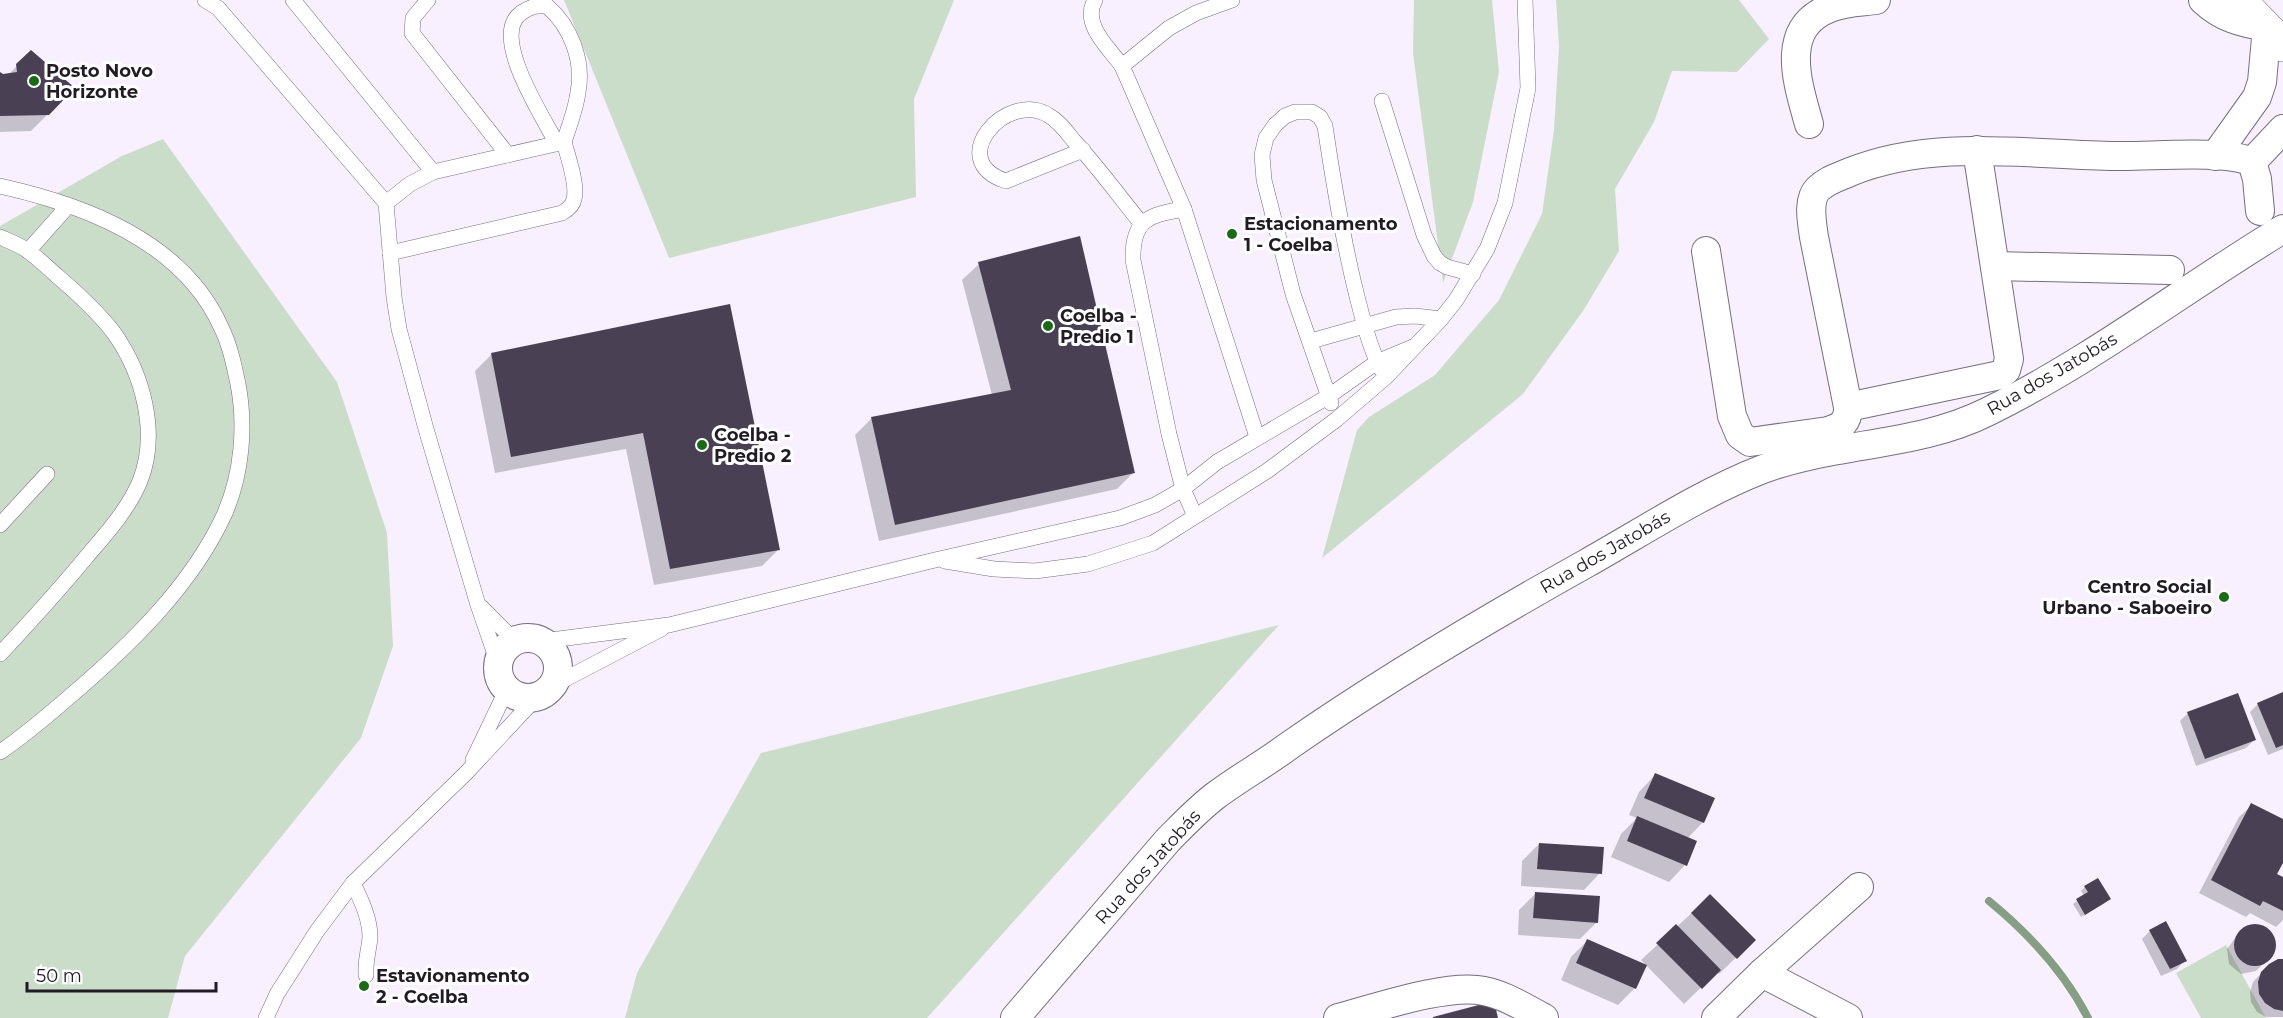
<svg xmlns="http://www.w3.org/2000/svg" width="2283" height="1018" viewBox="0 0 2283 1018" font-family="Montserrat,sans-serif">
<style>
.green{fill:#caddc8}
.shadow{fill:#0003}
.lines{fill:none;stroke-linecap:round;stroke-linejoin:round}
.stream{stroke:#849f81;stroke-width:8}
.building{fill:#4a4053}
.service-casing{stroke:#776d82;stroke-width:16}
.minor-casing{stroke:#776d82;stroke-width:30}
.secondary-casing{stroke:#776d82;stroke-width:34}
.service{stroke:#fff;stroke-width:15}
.minor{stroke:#fff;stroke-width:28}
.secondary{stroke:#fff;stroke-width:33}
.poi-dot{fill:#186c14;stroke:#fff;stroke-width:2}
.labels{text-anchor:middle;stroke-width:6;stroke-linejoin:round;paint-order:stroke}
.poi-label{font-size:18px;font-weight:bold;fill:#201b24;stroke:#fff;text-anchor:start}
.street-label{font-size:18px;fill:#201b24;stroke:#fff}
</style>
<rect width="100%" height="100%" fill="#f8f0ff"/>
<!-- green -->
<g class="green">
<polygon points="564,0 954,0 914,99 916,197 669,258"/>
<polygon points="1414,0 1492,0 1499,72 1473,202 1443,283 1413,53"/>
<polygon points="1556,0 1739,0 1769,39 1737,72 1672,71 1654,122 1615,189 1619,251 1583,311 1523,394 1322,558 1357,430 1369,417 1435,375 1499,300 1542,214 1554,130 1559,46"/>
<polygon points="163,139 337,382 387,533 393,646 361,738 185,956 168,1018 0,1018 0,226 122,156"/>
<polygon points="1279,625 927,1018 625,1018 637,973 761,753"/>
<polygon points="2226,945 2266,1018 2201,1018 2176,973"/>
</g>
<!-- shadow -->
<g class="shadow">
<polygon points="31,52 48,114 31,131 0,132 0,74 8,75"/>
<polygon points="979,264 1134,472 1117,489 879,541 855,435 871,419 992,395 962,280"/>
<polygon points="728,306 779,549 762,566 654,585 626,449 495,473 475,371 492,354"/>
<polygon points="2283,694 2283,749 2268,755 2250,712 2258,704"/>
<polygon points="2188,713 2254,740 2246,748 2196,766 2180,721"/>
<polygon points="1655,775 1703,822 1687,839 1685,865 1669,882 1611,857 1621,834 1637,818 1629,815 1639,792"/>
<polygon points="2252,805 2283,821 2283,860 2275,875 2283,879 2283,920 2276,927 2250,913 2246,917 2199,893 2239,817"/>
<polygon points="1539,844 1600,873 1584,890 1521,886 1522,861"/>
<polygon points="2085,887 2105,903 2081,917 2073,904 2084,896 2081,891"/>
<polygon points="1536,893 1597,922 1580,939 1518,935 1519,910"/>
<polygon points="1710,896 1754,940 1719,974 1717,972 1684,1004 1641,960"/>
<polygon points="2252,926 2266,930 2274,941 2274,949 2271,956 2256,971 2241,974 2229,964 2227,949 2239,933"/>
<polygon points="2150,931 2185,960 2177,969 2161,976 2142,939"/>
<polygon points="1587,941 1645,966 1634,989 1618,1005 1561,980 1571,957"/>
<polygon points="2283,944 2283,1017 2266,1017 2257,1012 2251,1002 2250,992 2253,982 2269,965 2283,960"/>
</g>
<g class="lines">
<!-- stream -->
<path class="stream" d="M1989,901C2028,933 2065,973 2088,1018"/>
</g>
<!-- building -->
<g class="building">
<polygon points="31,50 75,88 49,115 0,116 0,72 3,74 17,72 16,64"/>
<polygon points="1080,236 1135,473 895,525 871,417 1011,390 978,262"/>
<polygon points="730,304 780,550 670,569 643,433 511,457 491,353"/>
<polygon points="2283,692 2283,745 2276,748 2257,703"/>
<polygon points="2238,693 2256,740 2205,759 2187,712"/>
<polygon points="1655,773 1715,798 1704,823 1644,798"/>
<polygon points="2251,803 2283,819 2283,863 2277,874 2283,877 2283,911 2263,901 2260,906 2211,880"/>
<polygon points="1637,816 1697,841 1687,866 1627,841"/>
<polygon points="1539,843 1604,847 1602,874 1537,869"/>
<polygon points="2098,878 2111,899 2085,915 2076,899 2088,892 2084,886"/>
<polygon points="1535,892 1600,896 1598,923 1533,918"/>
<polygon points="1710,894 1756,940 1737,959 1691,913"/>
<polygon points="2166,921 2187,961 2170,969 2149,930"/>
<polygon points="1676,924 1721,970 1702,989 1656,943"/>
<circle cx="2255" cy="945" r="21"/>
<polygon points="1587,939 1647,965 1636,989 1576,963"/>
<polygon points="2278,959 2283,959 2283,1011 2274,1009 2265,1003 2259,994 2258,982 2261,972 2269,964"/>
<polygon points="1494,1001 1498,1018 1433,1018 1433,1017"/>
</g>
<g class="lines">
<defs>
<g id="service">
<polyline points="205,0 218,8 386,203 394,297 399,329 426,429 478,605 498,663"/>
<polyline points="293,0 433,172"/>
<polyline points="428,0 413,18 412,33 508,155"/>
<path d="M1095,0C1081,24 1109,48 1122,66"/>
<polyline points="1232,0 1196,13 1169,28 1122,66 1184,209 1257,437"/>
<polyline points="1382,101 1424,235 1434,256 1440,263 1447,267 1473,274"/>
<path d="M557,144C544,118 489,36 521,13C530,7 536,5 547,6C571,26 584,62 578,92C576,109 569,126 564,142"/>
<path d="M1083,150L1006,181C944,161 1006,90 1048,115C1059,121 1066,131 1074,141C1098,167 1119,196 1141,223"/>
<path d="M0,186C86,205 183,242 221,327C230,345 234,365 238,384C246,426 242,473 225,513C192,586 128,647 68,698C46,717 24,736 0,752"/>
<path d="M386,203L410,184L433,172L564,142C568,157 578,185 574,199C573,206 567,210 562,213L390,253"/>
<path d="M1184,209C1149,215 1132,219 1133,260L1169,434L1183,489L1195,516"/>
<path d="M0,237C9,241 20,245 28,251C38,258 47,267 56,275C76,292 98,312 114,333C143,374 159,433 140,481C129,508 107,533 88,555C60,589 30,622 0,654"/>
<polyline points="28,251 68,206"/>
<polyline points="1311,341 1396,317 1415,316 1441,319"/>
<path d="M1331,403L1293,294L1264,180L1262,155L1266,138L1275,125L1285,116L1295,112H1312L1320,117L1325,126C1334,187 1344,248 1360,308C1365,328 1371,351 1381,369"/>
<polyline points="0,525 47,474"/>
<polyline points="945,561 994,569 1035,571 1088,564 1153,543 1267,471 1337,419 1386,377 1441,319 1456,300 1487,249 1505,203 1528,88 1525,0"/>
<polyline points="481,607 515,641"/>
<polyline points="543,641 669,625 935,560 1120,518 1155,505 1183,489 1217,462 1329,396 1377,362 1413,347"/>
<polyline points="554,685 661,629"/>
<polyline points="473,760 507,689"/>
<path d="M353,883C361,900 370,918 370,937C369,951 365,960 366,975"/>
<polyline points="266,1018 277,994 317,931 353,883 466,773 537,697"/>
</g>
<g id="minor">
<path d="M2203,0C2222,18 2242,23 2267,27L2262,82L2257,97L2215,156"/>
<path d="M1809,124C1798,84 1778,28 1830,8C1844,2 1861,2 1876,0"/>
<polyline points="2252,162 2283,129"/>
<path d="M1706,251L1732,416L1740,435L1750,442L1828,431C1842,427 1848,422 1848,407L1814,237C1812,222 1807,200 1818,189C1827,180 1839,177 1850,172C1934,138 2029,155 2116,156C2150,157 2223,149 2252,162L2257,179L2260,211"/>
<polyline points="1995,266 2170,270"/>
<polyline points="1848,407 2000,375 2006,370 2009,359 1977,150"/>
<circle cx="528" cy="668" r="30"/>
<polyline points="1762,973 1848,1018"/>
<path d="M1015,1018L1168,840C1183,825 1198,809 1215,796C1239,778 1266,763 1290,745C1385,679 1485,620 1587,563C1644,531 1701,493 1763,469C1836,442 1917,447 1987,412C2091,361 2184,289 2283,229"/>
<path d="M1338,1018C1376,1008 1448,983 1484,991C1505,995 1525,1008 1544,1018"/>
<polyline points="1716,1018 1762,973 1859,887"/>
</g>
<polyline id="secondary" points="2239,0 2283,45"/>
</defs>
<!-- service casing -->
<use href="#service" class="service-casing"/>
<!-- minor casing -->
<use href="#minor" class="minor-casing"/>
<!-- secondary casing -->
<use href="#secondary" class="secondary-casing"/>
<!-- service -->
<use href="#service" class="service"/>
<!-- minor -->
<use href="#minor" class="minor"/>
<!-- secondary -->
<use href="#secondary" class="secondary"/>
</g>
<!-- markers -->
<g class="poi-dot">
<circle cx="34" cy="81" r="6"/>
<circle cx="1232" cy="234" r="6"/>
<circle cx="1048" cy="326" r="6"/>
<circle cx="702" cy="445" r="6"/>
<circle cx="2224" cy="597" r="6"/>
<circle cx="364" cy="986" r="6"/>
</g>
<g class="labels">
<!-- poi labels -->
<g class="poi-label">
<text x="46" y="77">Posto Novo<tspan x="46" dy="21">Horizonte</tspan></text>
<text x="1244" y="230">Estacionamento<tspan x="1244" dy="21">1 - Coelba</tspan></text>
<text x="1060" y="322">Coelba -<tspan x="1060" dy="21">Predio 1</tspan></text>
<text x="714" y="441">Coelba -<tspan x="714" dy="21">Predio 2</tspan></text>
<text x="2212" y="593" text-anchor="end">Centro Social<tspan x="2212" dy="21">Urbano - Saboeiro</tspan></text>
<text x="376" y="982">Estavionamento<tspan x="376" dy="21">2 - Coelba</tspan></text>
</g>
<!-- street labels -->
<g class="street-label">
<text transform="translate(2052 374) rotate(-30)" y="6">Rua dos Jatobás</text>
<text transform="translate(1605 552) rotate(-30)" y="6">Rua dos Jatobás</text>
<text transform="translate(1148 867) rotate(-48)" y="6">Rua dos Jatobás</text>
</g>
</g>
<!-- scale -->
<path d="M27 982v9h189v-9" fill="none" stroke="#201b24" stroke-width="3"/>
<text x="36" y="982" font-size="18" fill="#201b24" stroke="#ffffff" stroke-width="4.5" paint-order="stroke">50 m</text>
</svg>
